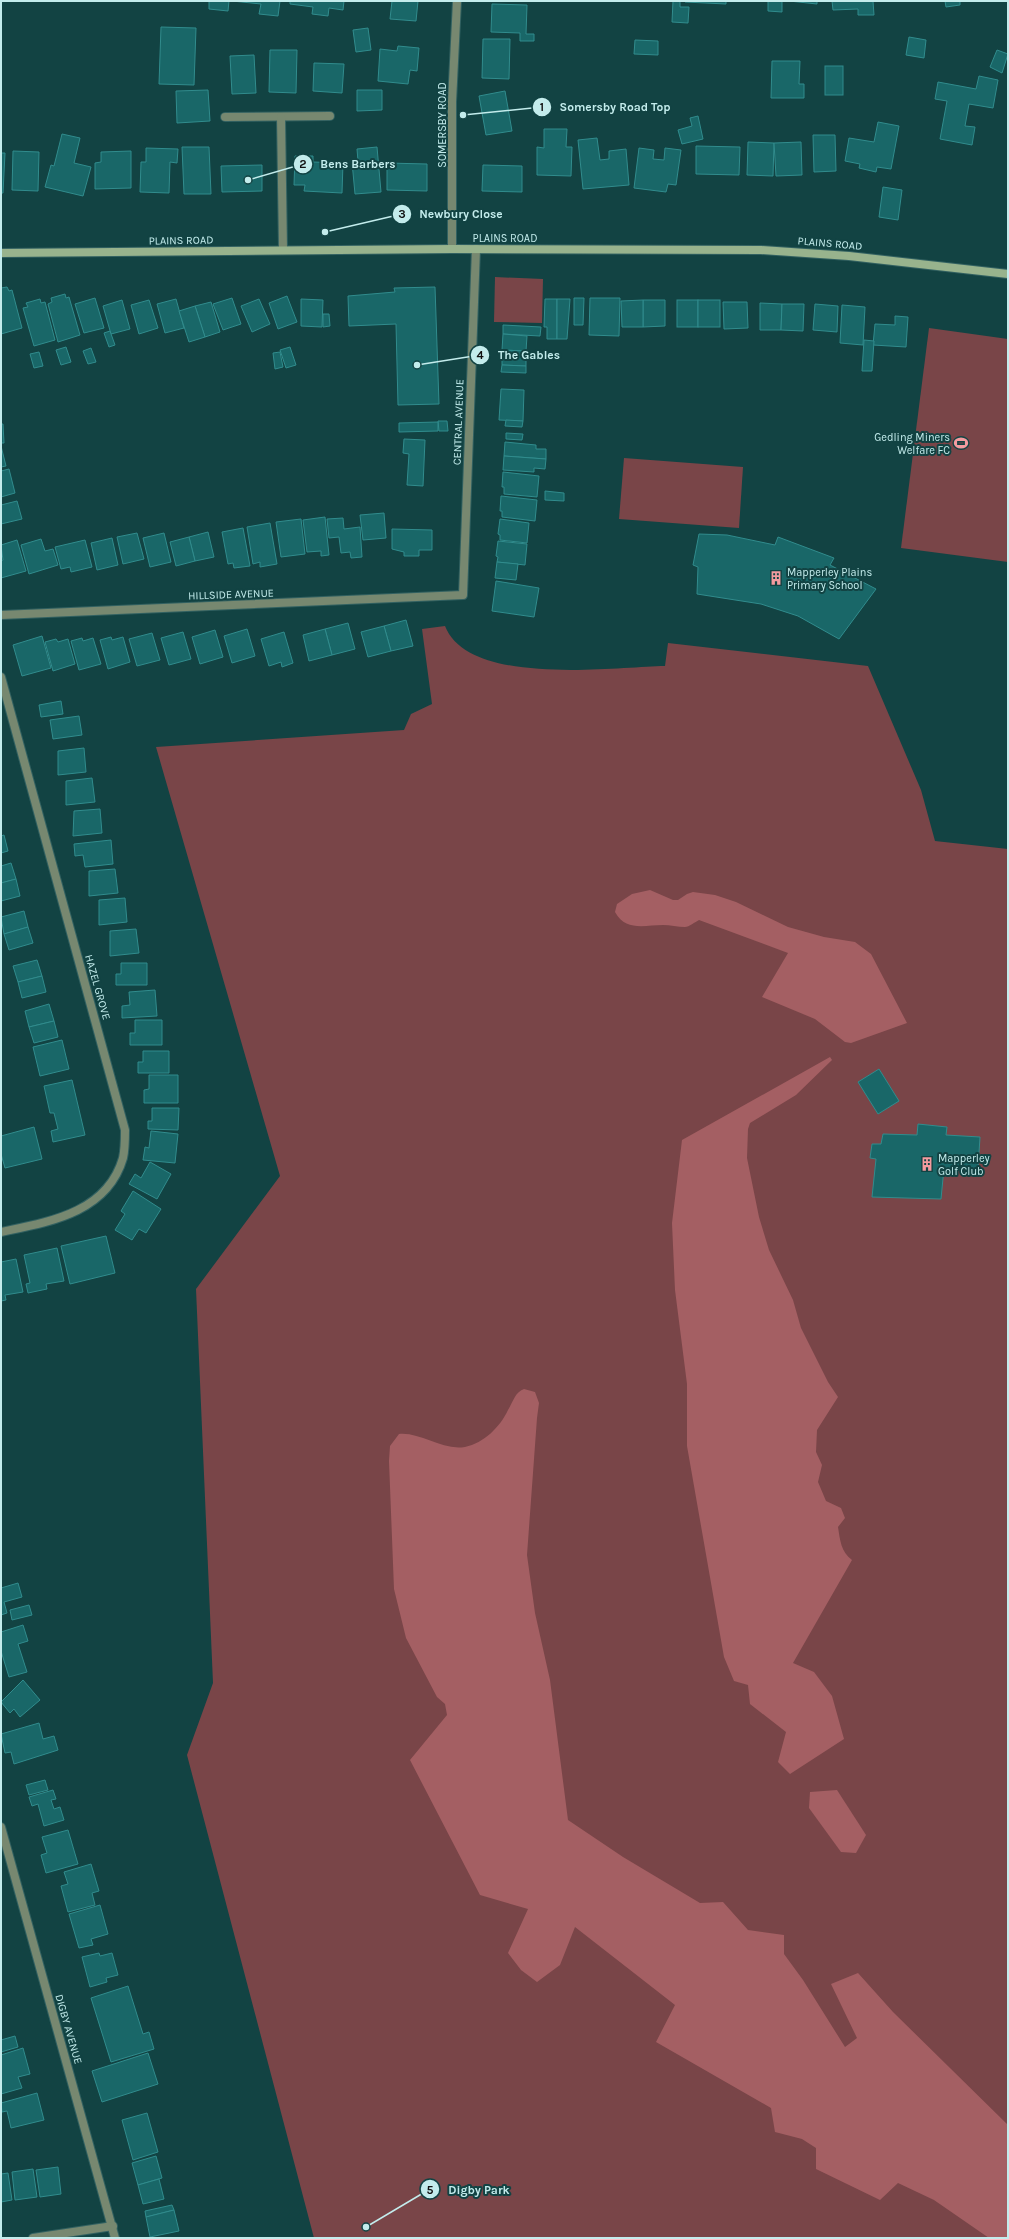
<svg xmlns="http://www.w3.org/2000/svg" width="1009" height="2239" viewBox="0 0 1009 2239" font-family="Karla,sans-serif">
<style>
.green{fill:#794548}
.forest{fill:#a45f63}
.building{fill:#196768;stroke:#318c8d}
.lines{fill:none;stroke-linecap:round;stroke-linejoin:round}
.minor-casing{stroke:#326161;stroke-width:10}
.tertiary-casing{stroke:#326161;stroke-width:10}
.secondary-casing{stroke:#326161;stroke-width:10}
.minor{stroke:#778870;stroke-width:8}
.tertiary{stroke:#778870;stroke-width:8}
.secondary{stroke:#98b38d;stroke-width:8}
.labels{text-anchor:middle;stroke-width:4;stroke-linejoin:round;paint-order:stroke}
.street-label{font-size:11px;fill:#c3ecec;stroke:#124343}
.poi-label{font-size:11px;fill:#c3ecec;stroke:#124343;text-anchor:start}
.leader{fill:none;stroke:#c3ecec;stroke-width:1.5}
.callout-dot{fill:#c3ecec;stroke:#124343;stroke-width:1.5}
.mark-label{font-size:12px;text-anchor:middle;font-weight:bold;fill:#111}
.callout-label{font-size:12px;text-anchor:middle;font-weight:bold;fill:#c3ecec;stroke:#124343;stroke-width:4;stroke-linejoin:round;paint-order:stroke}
</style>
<rect width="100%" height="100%" fill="#124343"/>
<!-- green -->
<g class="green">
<polygon points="495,277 543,279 542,323 494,322"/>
<polygon points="929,328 1008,339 1008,562 901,548"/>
<polygon points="624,458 743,467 739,528 619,519"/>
<path d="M445,626C469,687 613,667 665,666L668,643L868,666L921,790L935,841L1008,849V2238H314L187,1755L213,1683L196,1289L280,1176L156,747L404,730L411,714L432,704L422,629Z"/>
</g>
<!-- forest -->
<g class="forest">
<path d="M650,890L673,900H678L687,894L693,892L715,895L736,902L788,927L824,937L855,942L871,954L907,1023L851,1043L845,1042L815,1019L762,997L788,953L699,920C695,922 689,927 685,927C678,927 670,925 663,925C645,925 626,932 615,912L617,904L632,894Z"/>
<path d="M830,1057L832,1060L796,1095L750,1123L748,1129L747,1158L759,1217L769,1250L793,1300L801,1328L828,1382L838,1397L817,1430L816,1452L822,1465L818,1482L826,1501L841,1508L845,1518L838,1527C840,1540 841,1552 852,1560L793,1663L814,1672L832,1696L844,1739L790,1774L778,1762L786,1732L750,1704L748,1685L734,1681L724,1657L687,1446V1384L675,1290L672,1223L682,1140Z"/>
<path d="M524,1389L535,1392L539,1403L537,1418L527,1555L535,1613L550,1680L568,1820L623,1857L700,1903L723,1902L748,1930L784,1935V1954L803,1980L845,2047L857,2038L831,1984L858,1973L893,2012L1008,2125V2238H989L934,2200L898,2183L880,2200L816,2169V2148L802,2139L775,2132L771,2108L656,2042L675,2005L575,1927L560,1965L537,1982L521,1970L508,1953L528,1909L480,1895L410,1760L447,1715L445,1704L437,1697L406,1638L394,1589L389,1461L390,1446L399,1434C421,1432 442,1451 465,1447C484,1443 500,1427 508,1410C513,1402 515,1392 524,1389Z"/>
<polygon points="837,1790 866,1835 856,1853 841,1852 809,1808 810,1792"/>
</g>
<!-- building -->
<g class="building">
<polygon points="209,1 229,1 228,11 209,9"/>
<polygon points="232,1 280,1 278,16 259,14 261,4"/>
<polygon points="290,1 344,1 343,10 329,8 328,16 312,14 313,7 290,4"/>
<polygon points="392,1 418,1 416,21 390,19"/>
<polygon points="663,1 680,1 680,7 689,7 688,23 672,22 673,1"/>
<polygon points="685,1 726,1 726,4 685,2"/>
<polygon points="768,1 782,1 782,12 768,11"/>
<polygon points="789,1 817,1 817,4"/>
<polygon points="832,1 873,1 874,15 858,15 858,9 833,10"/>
<polygon points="945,1 960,1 960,5 946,7"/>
<polygon points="492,4 527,5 526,34 534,34 534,41 520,41 520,33 491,32"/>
<polygon points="161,27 196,28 194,85 159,84"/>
<polygon points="368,28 371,50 356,52 353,30"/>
<polygon points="909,37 926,40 924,58 906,55"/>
<polygon points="483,39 510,39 509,79 482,78"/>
<polygon points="635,40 658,41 658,55 634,54"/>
<polygon points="398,46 419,48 417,71 410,70 408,84 378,81 380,49 397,51"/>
<polygon points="270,50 297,50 296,93 269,92"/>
<polygon points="997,50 1008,54 1002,73 990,67"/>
<polygon points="254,55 256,93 232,94 230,56"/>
<polygon points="772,61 800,61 799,84 804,84 804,98 771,98"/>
<polygon points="314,63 344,64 342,93 313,91"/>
<rect x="825" y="66" width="18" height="29"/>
<polygon points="979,76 998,80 993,108 969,104 965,126 975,127 972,145 940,139 947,101 935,99 938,82 976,89"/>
<polygon points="208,90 210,121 177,123 176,91"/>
<polygon points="357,90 382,90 382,110 357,111"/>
<polygon points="505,91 512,131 486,135 479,96"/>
<polygon points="698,116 703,139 682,144 678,130 692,126 690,118"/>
<polygon points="878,122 899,126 891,169 877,167 876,172 859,168 860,164 845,161 849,138 874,142"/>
<polygon points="544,129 567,129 566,147 572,147 571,176 537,175 537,147 544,148"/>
<polygon points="62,134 80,138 74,163 91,167 83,196 45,187 51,165 54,166"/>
<polygon points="813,135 835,135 836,171 814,172"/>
<polygon points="597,138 600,160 609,159 609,151 626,149 629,185 583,189 578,140"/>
<polygon points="748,142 774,143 773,176 747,175"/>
<polygon points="801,142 802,175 776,176 774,143"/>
<polygon points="696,146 740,147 739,175 696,174"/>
<polygon points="182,147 209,147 211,194 184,194"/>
<polygon points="377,147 381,192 355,194 352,162 358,161 357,149"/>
<polygon points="146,148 178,149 177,163 170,162 169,193 140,192 141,162 146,162"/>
<polygon points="639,148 654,150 653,159 664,160 665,148 681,150 676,185 668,184 666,192 634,188"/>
<polygon points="13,151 39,152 38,191 12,190"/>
<polygon points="131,151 131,188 95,189 95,163 101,162 101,152"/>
<polygon points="1,153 5,153 3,193 1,193"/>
<polygon points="295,156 313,156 313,162 343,163 342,193 304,191 305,185 294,185"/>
<polygon points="387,163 427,164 427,191 387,190"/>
<polygon points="262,165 262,191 222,192 221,166"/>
<polygon points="483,165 522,166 522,192 482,191"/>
<polygon points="883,187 902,190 898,220 879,217"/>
<polygon points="7,287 9,291 12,290 22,328 1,334 1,288"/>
<polygon points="435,287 439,404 398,405 396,324 349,326 348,296 395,292 394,288"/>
<polygon points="65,294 66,298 69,297 80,335 58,342 48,304 52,302 51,298"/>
<polygon points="287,296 297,322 278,329 269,303"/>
<polygon points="95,298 104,328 84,333 75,304"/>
<polygon points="232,298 241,324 223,330 213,304"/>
<polygon points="574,298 584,298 583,325 574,325"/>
<polygon points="590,298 620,298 619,336 589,335"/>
<polygon points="40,299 41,303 45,302 55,340 34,346 23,308 28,307 26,303"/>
<polygon points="176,299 184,328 165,333 157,304"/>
<polygon points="259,299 270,324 252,332 241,306"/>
<polygon points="301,299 323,300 322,327 301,326"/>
<polygon points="545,299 557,299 557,339 547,339 547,327 544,327"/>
<polygon points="557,299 570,299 567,339 557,339"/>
<polygon points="122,300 130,329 111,334 103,306"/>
<polygon points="149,300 158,328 139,334 131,305"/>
<polygon points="643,300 665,300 665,326 643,327"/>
<polygon points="643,300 643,327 622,327 621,301"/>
<rect x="677" y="300" width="21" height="27"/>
<rect x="698" y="300" width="22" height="27"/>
<polygon points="211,302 220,332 205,337 195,306"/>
<polygon points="723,302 747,302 748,328 724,329"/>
<polygon points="760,303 782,304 781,330 760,330"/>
<polygon points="782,304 804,304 803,331 781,330"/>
<polygon points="815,304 838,306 837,332 813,330"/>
<polygon points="842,305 865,307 863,345 840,343"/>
<polygon points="195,306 205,337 189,342 179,311"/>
<polygon points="323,314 329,314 330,326 323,327"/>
<polygon points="895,316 908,317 906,347 873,345 875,324 895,325"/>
<polygon points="503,325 541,327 540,336 503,334"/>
<polygon points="110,331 115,345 109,347 104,333"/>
<polygon points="503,334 527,336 526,351 502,350"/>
<polygon points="864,340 874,341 872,371 862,371"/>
<polygon points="66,347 71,362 61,365 56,350"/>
<polygon points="290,347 296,365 286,368 280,350"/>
<polygon points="91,348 96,362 88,364 83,351"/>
<polygon points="502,350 526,351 526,366 502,365"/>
<polygon points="39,352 43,366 34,368 30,354"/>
<polygon points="280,352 283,367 275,369 273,353"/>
<polygon points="502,365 526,366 526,373 501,372"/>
<polygon points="501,389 524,390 523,421 499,420"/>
<polygon points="506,420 523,421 522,427 505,426"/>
<polygon points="438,421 447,421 448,431 439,431"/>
<polygon points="438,422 438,431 399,432 399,423"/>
<polygon points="1,424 3,424 4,443 1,443"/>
<polygon points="506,433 523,434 522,440 506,439"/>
<polygon points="404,439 425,440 423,486 407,485 409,454 403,453"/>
<polygon points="505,442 536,445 536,449 546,449 546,459 504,456"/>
<polygon points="1,446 6,466 1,467"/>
<polygon points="504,456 546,459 545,469 534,468 534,472 503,470"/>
<polygon points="9,469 15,493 1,497 1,471"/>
<polygon points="503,472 539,476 537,497 504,494 504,487 502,487"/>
<polygon points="545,491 564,493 564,501 545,500"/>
<polygon points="501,496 537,500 535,521 502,517 502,511 500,511"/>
<polygon points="17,501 22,519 1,524 1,505"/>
<polygon points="384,513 386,538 363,540 360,515"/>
<polygon points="325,517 329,555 321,556 321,551 307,552 303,520"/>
<polygon points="343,518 344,529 360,527 362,557 351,558 350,552 341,553 339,537 329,538 327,519"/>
<polygon points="301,519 305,554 281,557 276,522"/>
<polygon points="500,519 529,523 527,543 500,540 500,535 498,534"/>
<polygon points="270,523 277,564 260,567 260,562 253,564 247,527"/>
<polygon points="243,528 250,566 234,568 233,563 228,564 222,532"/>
<polygon points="392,529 432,530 432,550 419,550 419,556 404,556 404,552 392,549"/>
<polygon points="208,532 214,557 195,561 189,537"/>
<polygon points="137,533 144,559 123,564 117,537"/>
<polygon points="164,533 171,562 150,567 143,538"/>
<polygon points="699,534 727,535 775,545 778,537 834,558 830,565 876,589 839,639 798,616 761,604 697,594 698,567 693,565"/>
<polygon points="189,537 195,561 176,566 170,542"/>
<polygon points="112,538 118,565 97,570 91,543"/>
<polygon points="41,539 45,551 53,549 58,565 29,574 21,545"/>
<polygon points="17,540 26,571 1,578 1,561 3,560 1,545"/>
<polygon points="85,540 92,567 71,572 70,567 61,569 55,547"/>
<polygon points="498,541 527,544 525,565 497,562 498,557 496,556"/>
<polygon points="497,562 518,564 516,580 495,578"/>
<polygon points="496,581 539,588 534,617 492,611"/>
<polygon points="406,620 413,646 391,651 384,626"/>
<polygon points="348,623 355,649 332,655 325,629"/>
<polygon points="384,626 391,651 368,657 361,632"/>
<polygon points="247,629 255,656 232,663 224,636"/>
<polygon points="325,629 332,655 309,661 303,635"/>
<polygon points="215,630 223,657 200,664 192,637"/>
<polygon points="183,632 191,659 169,665 161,638"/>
<polygon points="284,632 293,663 282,667 281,662 269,666 261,639"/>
<polygon points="152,633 160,660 137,666 129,639"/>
<polygon points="42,636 51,668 22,676 13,645"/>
<polygon points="111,637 112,640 123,637 130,662 108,669 100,640"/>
<polygon points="82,638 83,641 93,638 101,664 79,670 71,641"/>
<polygon points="56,639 58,642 68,639 75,664 53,671 45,642"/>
<polygon points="61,701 63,714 41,717 39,705"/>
<polygon points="79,716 82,735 53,739 50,720"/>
<polygon points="84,748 86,772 58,775 58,751"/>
<polygon points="92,778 95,802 66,805 66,781"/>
<polygon points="100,809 102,833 73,836 74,811"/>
<polygon points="4,835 8,851 1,853 1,836"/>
<polygon points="111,840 113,864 85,867 83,855 75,856 74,844"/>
<polygon points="11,863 16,879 1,883 1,866"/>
<polygon points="115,869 118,893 89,896 89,871"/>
<polygon points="16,879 20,896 1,901 1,883"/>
<polygon points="125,898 127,922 99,925 99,900"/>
<polygon points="24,911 28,927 4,934 1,917"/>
<polygon points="28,927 33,943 9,950 4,934"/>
<polygon points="136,929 139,953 110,956 110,931"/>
<polygon points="37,960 42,976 18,982 13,966"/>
<polygon points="121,963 147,963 147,985 116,985 116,974 121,974"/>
<polygon points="42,976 46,992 22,998 18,982"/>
<polygon points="155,990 157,1016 122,1018 122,1006 130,1005 129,992"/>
<polygon points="49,1004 54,1021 29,1027 25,1011"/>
<polygon points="135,1020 162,1020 162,1045 130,1045 130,1033 135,1033"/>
<polygon points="54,1021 58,1037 34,1043 29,1027"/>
<polygon points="62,1040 69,1069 40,1076 33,1047"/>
<polygon points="143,1051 169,1051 169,1073 138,1073 138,1062 143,1062"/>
<polygon points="879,1069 899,1101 878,1114 858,1082"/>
<polygon points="149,1075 178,1075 178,1103 144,1103 144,1090 149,1089"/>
<polygon points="72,1080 85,1135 53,1142 51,1131 58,1129 54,1113 50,1113 44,1086"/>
<polygon points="152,1108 179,1108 178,1130 148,1129 148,1121 152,1121"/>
<polygon points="918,1124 947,1127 946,1135 980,1137 978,1168 944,1168 941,1199 872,1197 876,1159 870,1158 872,1144 881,1144 883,1134 917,1135"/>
<polygon points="34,1127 42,1159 5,1168 1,1154 1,1136"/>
<polygon points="151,1131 178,1134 175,1163 143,1160 145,1147 149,1148"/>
<polygon points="150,1162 171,1174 157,1199 129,1184 135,1174 141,1178"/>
<polygon points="133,1191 161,1209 146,1233 139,1229 132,1240 115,1230 125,1214 121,1211"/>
<polygon points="106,1236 115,1273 70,1284 61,1246"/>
<polygon points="57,1248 64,1281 46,1284 47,1289 28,1293 26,1284 30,1283 24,1255"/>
<polygon points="16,1259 23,1292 5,1295 6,1300 1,1301 1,1262"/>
<polygon points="18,1583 22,1597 4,1602 7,1613 1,1615 1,1588"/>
<polygon points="29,1605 32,1615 12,1620 10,1610"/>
<polygon points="23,1625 28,1641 18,1644 27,1672 9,1677 1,1651 1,1632"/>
<polygon points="23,1680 40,1700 20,1717 14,1709 10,1713 1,1702"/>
<polygon points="39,1723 43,1739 54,1736 58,1750 14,1764 11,1752 5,1753 1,1734"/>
<polygon points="45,1780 48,1790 29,1795 26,1785"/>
<polygon points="53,1790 56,1799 51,1800 54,1809 60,1807 64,1820 44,1826 38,1804 32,1806 29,1797"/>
<polygon points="68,1830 78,1864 46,1873 41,1855 47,1853 42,1837"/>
<polygon points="91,1864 99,1891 92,1893 95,1905 68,1912 61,1886 68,1884 64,1872"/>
<polygon points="100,1905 108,1934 91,1939 93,1945 79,1948 69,1914"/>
<polygon points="99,1953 100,1956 112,1953 118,1975 106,1978 107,1982 90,1987 82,1957"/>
<polygon points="128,1986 143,2034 149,2032 154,2049 111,2062 91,1998"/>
<polygon points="15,2036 18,2047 1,2052 1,2040"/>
<polygon points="23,2048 30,2074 18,2077 22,2088 1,2094 1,2055"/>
<polygon points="148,2053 158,2084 102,2102 92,2071"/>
<polygon points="37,2093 44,2120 11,2128 7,2111 2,2112 1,2103"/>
<polygon points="147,2113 158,2152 133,2160 122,2120"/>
<polygon points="156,2156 162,2178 138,2185 132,2163"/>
<polygon points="58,2167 61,2194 40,2197 36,2170"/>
<polygon points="33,2169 37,2197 15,2200 12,2172"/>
<polygon points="8,2173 12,2200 1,2202 1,2174"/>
<polygon points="159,2179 164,2199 143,2204 138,2185"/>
<polygon points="172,2205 174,2210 146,2217 145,2211"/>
<polygon points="174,2210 179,2231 150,2237 146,2217"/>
</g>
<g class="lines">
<defs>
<g id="minor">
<polyline points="225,117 330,116"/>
<polyline points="281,117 283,250"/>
<polyline points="1,615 463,595 476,249"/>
<path d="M1,677L125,1130C125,1139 125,1149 123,1158C107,1213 49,1222 1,1232"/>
<polyline points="1,1827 115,2238"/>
<polyline points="33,2238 113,2226"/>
</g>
<polyline id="tertiary" points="452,249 452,102 457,1"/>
<polyline id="secondary" points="1,253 452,249 761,250 849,256 1008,274"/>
</defs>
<!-- minor casing -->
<use href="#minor" class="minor-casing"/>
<!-- tertiary casing -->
<use href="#tertiary" class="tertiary-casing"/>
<!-- secondary casing -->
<use href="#secondary" class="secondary-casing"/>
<!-- minor -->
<use href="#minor" class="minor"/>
<!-- tertiary -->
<use href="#tertiary" class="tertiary"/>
<!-- secondary -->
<use href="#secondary" class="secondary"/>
</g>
<!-- icons -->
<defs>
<symbol id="stadium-bare" viewBox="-9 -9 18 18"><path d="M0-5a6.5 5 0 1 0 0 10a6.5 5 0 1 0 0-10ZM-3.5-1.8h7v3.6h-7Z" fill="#f49b9f" stroke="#124343" stroke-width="2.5" paint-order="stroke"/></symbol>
<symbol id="building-bare" viewBox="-9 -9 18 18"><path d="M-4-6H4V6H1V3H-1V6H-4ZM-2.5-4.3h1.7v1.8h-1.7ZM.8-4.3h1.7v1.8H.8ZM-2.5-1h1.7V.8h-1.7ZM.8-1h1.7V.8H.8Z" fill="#f49b9f" stroke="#124343" stroke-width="2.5" paint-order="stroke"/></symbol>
</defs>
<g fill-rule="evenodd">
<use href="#stadium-bare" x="951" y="433" width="20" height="20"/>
<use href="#building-bare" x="766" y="568" width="20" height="20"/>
<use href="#building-bare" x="917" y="1154" width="20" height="20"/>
</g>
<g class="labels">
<!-- street labels -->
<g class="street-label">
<text transform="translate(442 125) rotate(-90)" y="4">SOMERSBY ROAD</text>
<text x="505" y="242">PLAINS ROAD</text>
<text transform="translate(181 240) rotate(-1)" y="4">PLAINS ROAD</text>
<text transform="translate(830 243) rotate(5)" y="4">PLAINS ROAD</text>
<text transform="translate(458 422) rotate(-88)" y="4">CENTRAL AVENUE</text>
<text transform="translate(231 594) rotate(-2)" y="4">HILLSIDE AVENUE</text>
<text transform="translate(98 987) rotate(74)" y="4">HAZEL GROVE</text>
<text transform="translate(69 2029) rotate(74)" y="4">DIGBY AVENUE</text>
</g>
<!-- poi labels -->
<g class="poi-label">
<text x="950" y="441" text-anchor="end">Gedling Miners<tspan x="950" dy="13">Welfare FC</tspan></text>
<text x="787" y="576">Mapperley Plains<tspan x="787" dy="13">Primary School</tspan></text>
<text x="938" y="1162">Mapperley<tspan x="938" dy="13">Golf Club</tspan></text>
</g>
</g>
<!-- callouts -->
<path class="leader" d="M463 115L542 107M248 180L303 164M325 232L402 214M417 365L480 355M366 2227L430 2189"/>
<g class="callout-dot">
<circle cx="463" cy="115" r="4"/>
<circle cx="248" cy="180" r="4"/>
<circle cx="325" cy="232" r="4"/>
<circle cx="417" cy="365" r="4"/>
<circle cx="366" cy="2227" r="4"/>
<circle cx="542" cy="107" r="10"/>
<circle cx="303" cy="164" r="10"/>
<circle cx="402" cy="214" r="10"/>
<circle cx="480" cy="355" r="10"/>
<circle cx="430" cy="2189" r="10"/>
</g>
<g class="mark-label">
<text x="542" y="111">1</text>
<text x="303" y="168">2</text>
<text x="402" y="218">3</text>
<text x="480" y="359">4</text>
<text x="430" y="2194">5</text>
</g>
<g class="callout-label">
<text x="615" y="111">Somersby Road Top</text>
<text x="358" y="168">Bens Barbers</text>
<text x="461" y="218">Newbury Close</text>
<text x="529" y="359">The Gables</text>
<text x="479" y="2194">Digby Park</text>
</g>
<!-- border -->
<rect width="1009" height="2239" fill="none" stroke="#c3ecec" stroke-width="4"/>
</svg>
